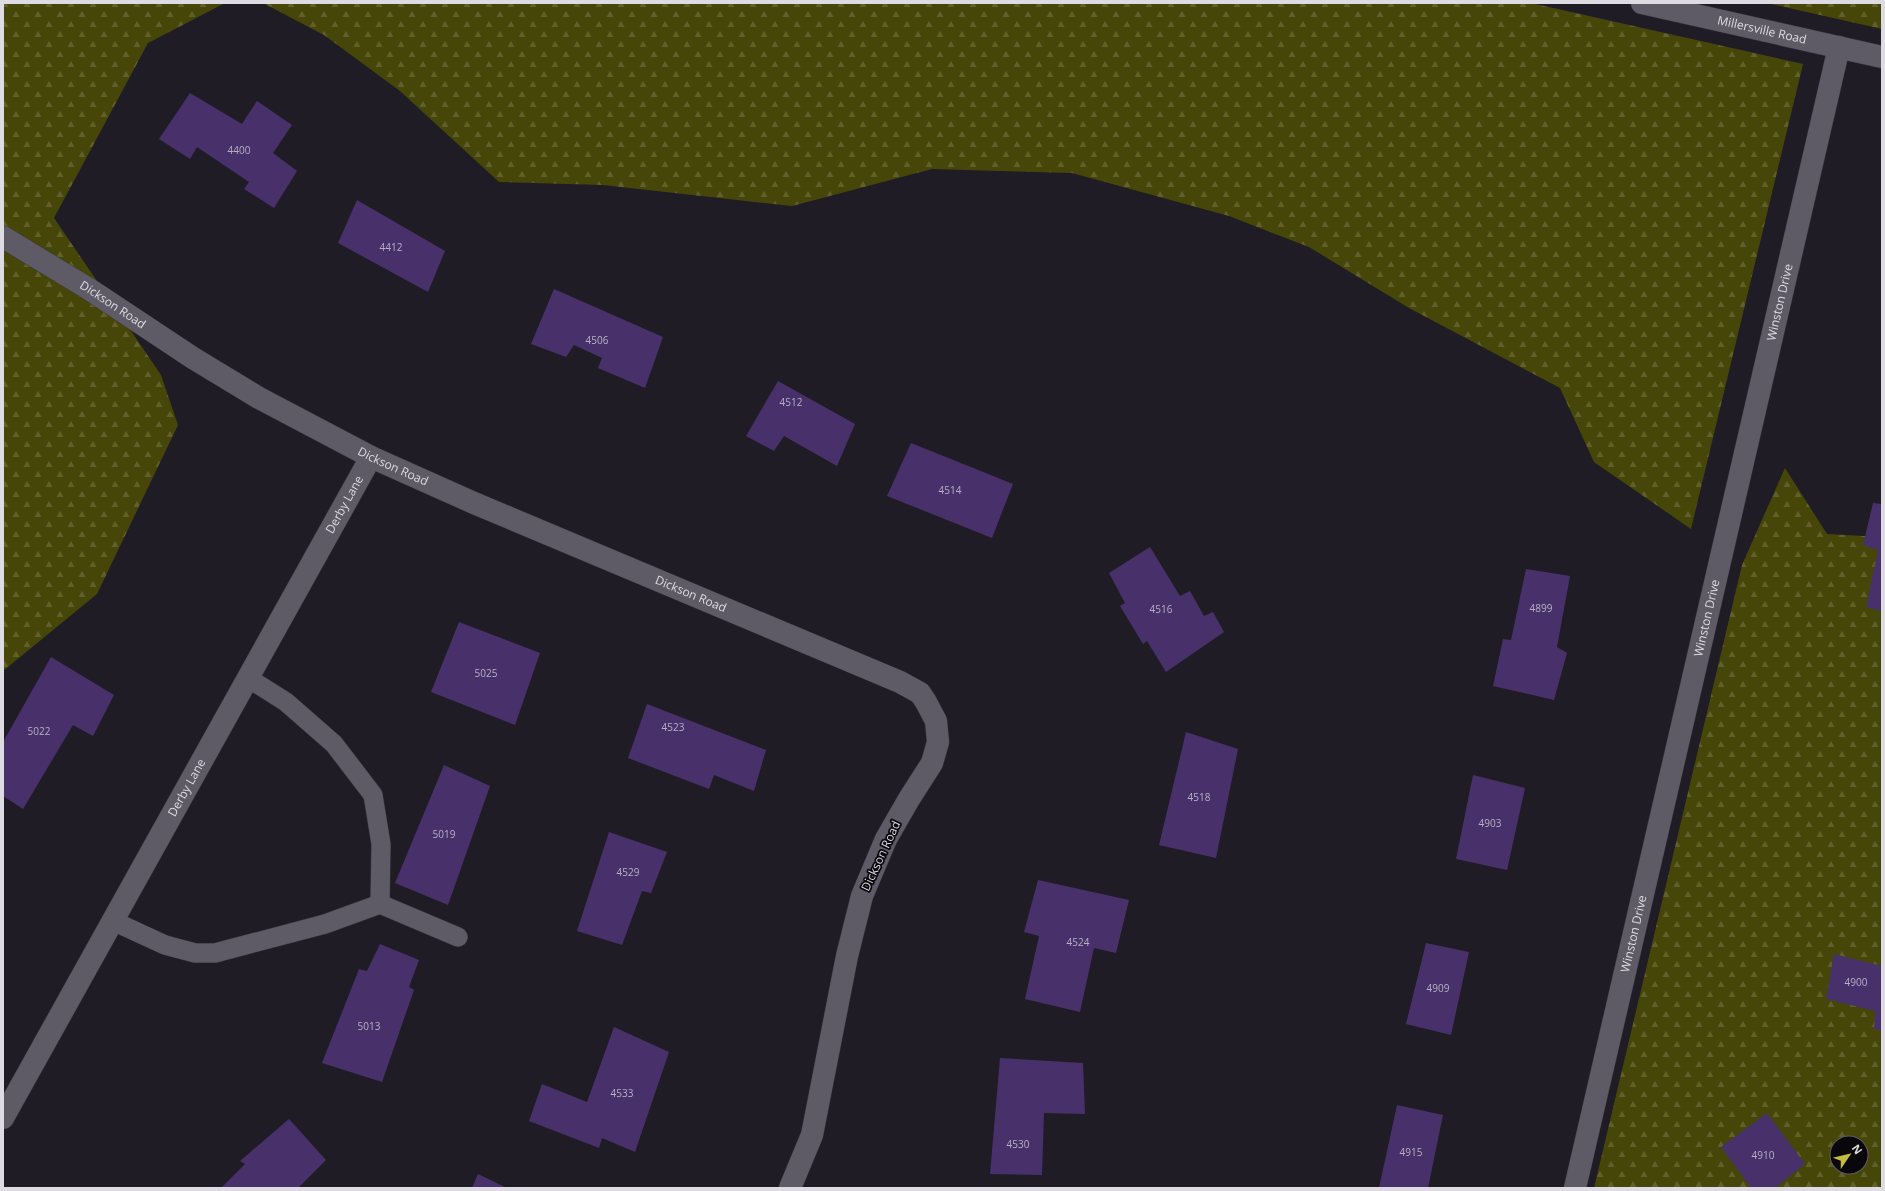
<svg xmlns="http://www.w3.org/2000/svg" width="1885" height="1191" viewBox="0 0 1885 1191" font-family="'Open Sans',sans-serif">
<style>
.forest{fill:url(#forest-firs);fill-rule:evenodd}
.building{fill:#48316a}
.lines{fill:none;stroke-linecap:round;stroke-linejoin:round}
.service-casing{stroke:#38363d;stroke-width:20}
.minor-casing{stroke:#38363d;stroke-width:23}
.service{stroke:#5f5b66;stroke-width:19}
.minor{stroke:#5f5b66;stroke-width:22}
.labels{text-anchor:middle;stroke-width:3.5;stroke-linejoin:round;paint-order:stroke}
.number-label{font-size:10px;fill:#b8b1c4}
.street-label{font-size:12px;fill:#dedce2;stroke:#09070b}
</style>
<defs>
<pattern id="forest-firs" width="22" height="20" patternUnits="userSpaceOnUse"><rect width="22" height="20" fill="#474609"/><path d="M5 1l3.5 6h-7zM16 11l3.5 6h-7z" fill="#61602d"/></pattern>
</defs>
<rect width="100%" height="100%" fill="#1f1c25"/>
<!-- forest -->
<g class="forest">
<polygon points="3,3 225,3 148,43 54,218 161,375 178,425 97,594 3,671"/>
<polygon points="263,3 1531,3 1803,64 1691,529 1594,462 1560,388 1409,308 1309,247 1229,216 1072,173 932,169 792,206 603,185 499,182 400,91 324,35"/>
<polygon points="1767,3 1882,3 1882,29"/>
<path d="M1785,468L1827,534L1882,537V1188H1594L1742,565ZM1837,1143H1861V1167H1837Z"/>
</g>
<!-- building -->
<g class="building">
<polygon points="190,93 242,124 257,101 292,125 273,153 297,171 274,208 244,189 249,182 197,147 190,159 159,139"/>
<polygon points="357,200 445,251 428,292 338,243"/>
<polygon points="554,289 663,337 645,388 598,368 602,358 574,345 566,357 531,344"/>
<polygon points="778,381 855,424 837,466 784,436 774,451 746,436"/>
<polygon points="911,443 1013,484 992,538 887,496"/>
<polygon points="1873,503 1882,504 1882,611 1866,607 1878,550 1863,545"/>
<polygon points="1150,547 1180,596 1190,591 1204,616 1213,612 1224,632 1166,672 1147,641 1143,644 1120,606 1125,603 1109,573"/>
<polygon points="1526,569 1570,576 1557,647 1567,653 1554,700 1493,686 1503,639 1511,640"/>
<polygon points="459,622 540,653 515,725 431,692"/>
<polygon points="51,657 114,695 93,736 73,725 23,809 3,796 3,742"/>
<polygon points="647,704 766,750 754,791 714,775 709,789 628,758"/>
<polygon points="1186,732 1238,749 1216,858 1159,845"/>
<polygon points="444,765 490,786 448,905 395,883"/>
<polygon points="1473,775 1525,788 1507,870 1456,859"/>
<polygon points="609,832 667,852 651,893 642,891 622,945 577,931"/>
<polygon points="1038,880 1129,900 1116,953 1094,948 1080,1012 1025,999 1039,936 1024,932"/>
<polygon points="1426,943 1469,952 1451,1035 1406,1024"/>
<polygon points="380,944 419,960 409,987 414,990 382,1082 322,1063 359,969 367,971"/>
<polygon points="1834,954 1882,966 1882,1031 1874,1029 1875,1011 1826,999"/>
<polygon points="614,1027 669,1052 635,1152 602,1138 599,1148 529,1121 542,1084 587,1102"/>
<polygon points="1000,1058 1083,1063 1085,1114 1044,1113 1042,1175 990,1174"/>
<polygon points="1397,1105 1443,1115 1428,1188 1379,1188"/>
<polygon points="1767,1113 1805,1164 1775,1188 1751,1188 1721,1147"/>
<polygon points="289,1119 326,1160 298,1188 221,1188 245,1164 240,1161"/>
<polygon points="478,1174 507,1188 472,1188"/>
</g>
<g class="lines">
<defs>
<g id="service">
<polyline points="248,678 286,702 334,744 373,795 381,844 380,904 458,937"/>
<polyline points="113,921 165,945 195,953 215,953 325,924 380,904"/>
</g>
<g id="minor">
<path id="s1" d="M1642,3L1882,57"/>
<path id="s2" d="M3,237L89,289L193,358L259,398L371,457L474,503L900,682L920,693L926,702L936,721L938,742L932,763L909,799L886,839L862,896L847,956L812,1135L790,1188"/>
<path id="s3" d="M3,1118L371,457"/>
<path id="s4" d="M1575,1188L1839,47"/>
</g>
</defs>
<!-- service casing -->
<use href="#service" class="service-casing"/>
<!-- minor casing -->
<use href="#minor" class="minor-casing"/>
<!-- service -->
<use href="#service" class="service"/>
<!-- minor -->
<use href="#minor" class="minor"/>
</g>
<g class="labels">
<!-- number labels -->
<g class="number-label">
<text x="239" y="154">4400</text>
<text x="391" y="251">4412</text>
<text x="597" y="344">4506</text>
<text x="791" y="406">4512</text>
<text x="950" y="494">4514</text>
<text x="1541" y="612">4899</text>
<text x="1161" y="613">4516</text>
<text x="486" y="677">5025</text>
<text x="673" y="731">4523</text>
<text x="39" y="735">5022</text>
<text x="1199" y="801">4518</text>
<text x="1490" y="827">4903</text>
<text x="444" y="838">5019</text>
<text x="628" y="876">4529</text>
<text x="1078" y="946">4524</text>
<text x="1856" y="986">4900</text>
<text x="1438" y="992">4909</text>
<text x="369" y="1030">5013</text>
<text x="622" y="1097">4533</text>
<text x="1018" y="1148">4530</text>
<text x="1411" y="1156">4915</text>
<text x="1763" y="1159">4910</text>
</g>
<!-- street labels -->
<g class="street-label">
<text dy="4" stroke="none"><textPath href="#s1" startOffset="123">Millersville Road</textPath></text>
<text dy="4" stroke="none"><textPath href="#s4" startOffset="909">Winston Drive</textPath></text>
<text dy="4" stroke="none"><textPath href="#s2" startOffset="129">Dickson Road</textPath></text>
<text dy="4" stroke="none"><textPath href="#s2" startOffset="453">Dickson Road</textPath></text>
<text dy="4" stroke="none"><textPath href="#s3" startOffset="702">Derby Lane</textPath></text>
<text dy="4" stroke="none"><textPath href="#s2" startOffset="777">Dickson Road</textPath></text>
<text dy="4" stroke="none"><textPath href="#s4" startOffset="585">Winston Drive</textPath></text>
<text dy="4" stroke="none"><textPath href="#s3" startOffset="378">Derby Lane</textPath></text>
<text transform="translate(881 856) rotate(-65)" y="4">Dickson Road</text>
<text dy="4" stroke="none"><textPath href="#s4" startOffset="261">Winston Drive</textPath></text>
</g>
</g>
<!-- border -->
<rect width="1885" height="1191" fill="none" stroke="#dedce2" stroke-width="8"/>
<!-- north arrow -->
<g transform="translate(1849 1155) rotate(55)"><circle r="19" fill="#09070b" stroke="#5e5c61"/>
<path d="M0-3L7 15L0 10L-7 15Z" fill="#c1bd40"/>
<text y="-6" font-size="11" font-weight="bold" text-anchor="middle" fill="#dedce2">N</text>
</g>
</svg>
